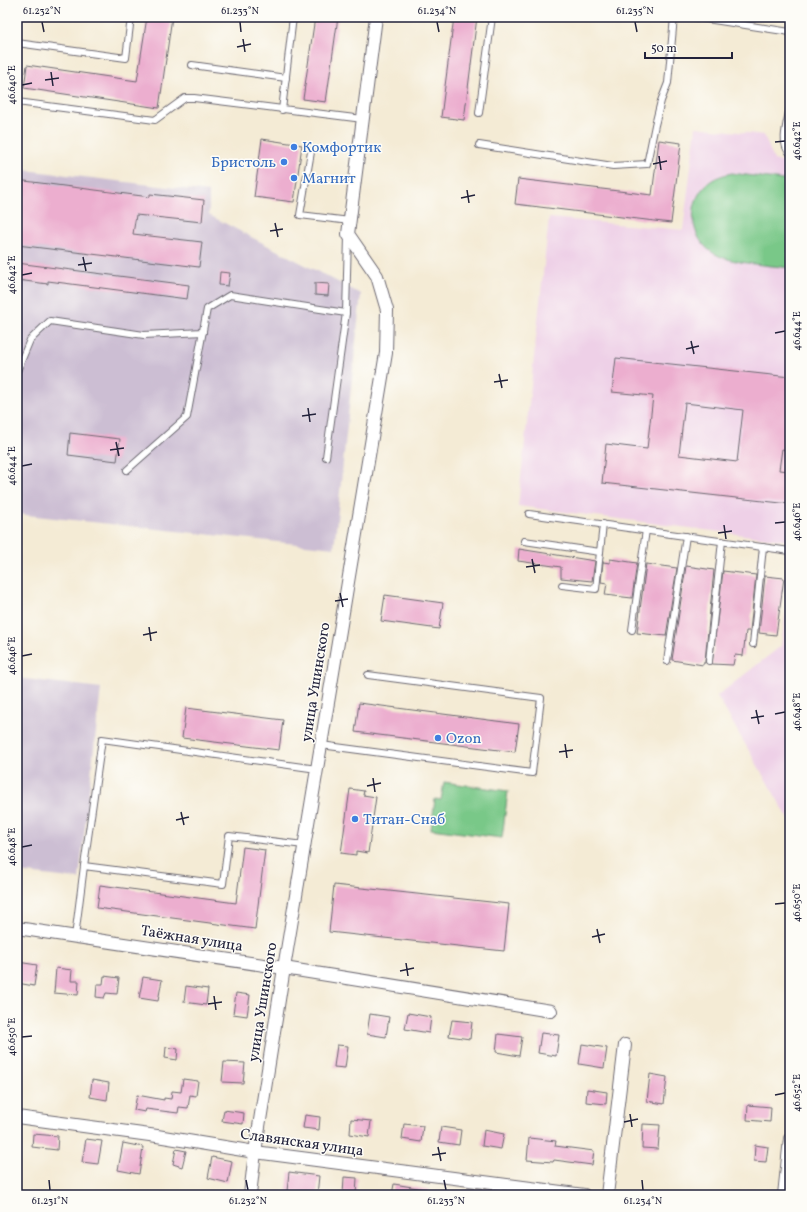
<svg xmlns="http://www.w3.org/2000/svg" width="807" height="1212" viewBox="0 0 807 1212" font-family="Vollkorn,serif">
<style>
.built{fill:#eed0e7}
.industrial{fill:#ccbed3}
.green{fill:#79c888;stroke:#4e7562}
.building{fill:#ecaecf;fill-rule:evenodd}
.lines{fill:none;stroke-linecap:round;stroke-linejoin:round}
.lane-casing{stroke:#6c6871;stroke-width:8}
.street-casing{stroke:#6c6871;stroke-width:14}
.lane{stroke:#fff;stroke-width:6}
.street{stroke:#fff;stroke-width:12}
.ticks{fill:none;stroke:#22223b;stroke-width:1.5}
.shop-dot{fill:#3f7fe0;stroke:#fdfcf7;stroke-width:1.5}
.labels{text-anchor:middle;stroke-width:3;stroke-linejoin:round;paint-order:stroke}
.shop-label{font-size:15px;fill:#366cbe;stroke:#fdfcf7;text-anchor:start}
.street-label{font-size:15px;fill:#22223b;stroke:#fdfcf7}
.neatline{fill:none;stroke:#22223b;stroke-width:1.5}
.ticks-label{font-size:10px;text-anchor:middle;fill:#22223b}
</style>
<rect width="100%" height="100%" fill="#fdfcf7"/>
<filter id="ink" filterUnits="userSpaceOnUse"><feTurbulence type="fractalNoise" baseFrequency=".025" numOctaves="2"/><feDisplacementMap in="SourceGraphic" scale="8" xChannelSelector="R" yChannelSelector="G"/><feConvolveMatrix kernelMatrix="1 2 1 2 8 2 1 2 1" color-interpolation-filters="sRGB"/></filter>
<filter id="wash" filterUnits="userSpaceOnUse"><feTurbulence type="fractalNoise" baseFrequency=".012" numOctaves="4" result="noise"/><feDisplacementMap in="SourceGraphic" scale="16" xChannelSelector="R" yChannelSelector="G"/><feGaussianBlur stdDeviation="0.9" result="paint"/><feColorMatrix in="noise" values="0 0 0 0 0 0 0 0 0 0 0 0 0 0 0 0 0 1.4 0 .05"/><feComposite in="paint" operator="in"/></filter>
<g filter="url(#wash)">
<rect width="100%" height="100%" fill="#f4ebd5"/>
<!-- built -->
<g class="built">
<polygon points="696,127 764,135 774,160 790,164 790,541 518,506 549,218 683,230"/>
<polygon points="790,582 790,821 717,696 781,646"/>
</g>
<!-- industrial -->
<g class="industrial">
<polygon points="17,169 209,192 209,215 361,294 334,548 17,514"/>
<polygon points="17,678 101,688 79,879 17,872"/>
</g>
<!-- green -->
<g class="green">
<path d="M732,173L790,181V268C768,265 731,264 713,253C689,238 687,202 707,184C715,177 723,175 732,173Z"/>
<polygon points="444,782 508,791 502,838 431,829 435,799 441,800"/>
</g>
<g id="blocks">
<!-- building -->
<g class="building">
<polygon points="147,17 172,17 159,108 24,88 27,65 137,81"/>
<polygon points="315,17 338,17 326,102 303,99"/>
<polygon points="454,17 477,17 464,120 441,117"/>
<polygon points="262,139 302,145 294,202 254,197"/>
<polygon points="659,140 681,143 671,223 515,204 518,179 652,195"/>
<polygon points="17,180 150,197 150,194 204,200 202,222 136,215 133,234 202,242 199,267 17,245"/>
<polygon points="17,263 189,285 187,299 48,281 48,284 17,280"/>
<polygon points="220,272 230,273 228,286 219,285"/>
<polygon points="315,283 329,284 328,296 315,295"/>
<path d="M616,358L790,377V438H788L787,450L782,449L779,470L790,471V504L602,483L606,444L647,449L653,396L612,392ZM685,403L743,410L737,462L679,455Z"/>
<polygon points="70,433 120,439 117,461 68,455"/>
<polygon points="519,549 595,561 592,581 561,578 561,567 518,561"/>
<polygon points="610,559 637,563 632,598 605,595 607,583 601,582 603,562 610,563"/>
<polygon points="646,564 677,568 666,636 637,633"/>
<polygon points="686,566 714,570 705,661 705,663 703,663 703,665 672,660"/>
<polygon points="723,571 756,575 750,631 746,631 743,656 735,655 733,665 712,664"/>
<polygon points="765,576 784,578 776,635 759,633"/>
<polygon points="385,595 443,603 439,629 381,621"/>
<polygon points="359,703 519,724 515,752 355,732"/>
<polygon points="186,708 283,720 279,750 182,738"/>
<polygon points="350,789 364,791 363,795 376,797 368,853 356,851 356,855 341,853"/>
<polygon points="243,847 265,850 255,929 97,908 100,885 236,903"/>
<polygon points="334,885 509,904 504,951 329,932"/>
<polygon points="18,962 37,965 34,986 17,983"/>
<polygon points="56,968 72,970 71,981 79,981 78,995 54,993"/>
<polygon points="104,976 119,978 117,994 106,993 104,998 96,997 97,984 103,984"/>
<polygon points="143,977 162,980 158,1001 139,998"/>
<polygon points="186,986 208,989 206,1005 184,1002"/>
<polygon points="236,993 250,995 247,1016 233,1014"/>
<polygon points="408,1013 431,1017 429,1033 405,1029"/>
<polygon points="370,1014 389,1017 386,1037 367,1034"/>
<polygon points="452,1020 472,1022 470,1039 449,1036"/>
<polygon points="541,1033 559,1035 556,1056 538,1053"/>
<polygon points="498,1034 522,1037 519,1056 496,1052"/>
<polygon points="582,1044 607,1048 604,1068 579,1064"/>
<polygon points="337,1045 348,1046 345,1068 334,1067"/>
<polygon points="166,1047 178,1049 177,1060 165,1058"/>
<polygon points="224,1062 245,1063 243,1083 222,1082"/>
<polygon points="650,1074 667,1077 664,1104 647,1101"/>
<polygon points="183,1079 198,1081 196,1096 190,1095 188,1108 179,1107 178,1113 146,1109 145,1112 134,1110 137,1095 164,1100 164,1098 171,1099 172,1091 181,1092"/>
<polygon points="92,1080 109,1083 107,1100 90,1097"/>
<polygon points="587,1089 607,1092 606,1104 586,1102"/>
<polygon points="748,1105 771,1107 770,1122 747,1120"/>
<polygon points="224,1110 244,1113 243,1124 222,1121"/>
<polygon points="305,1115 320,1117 319,1130 303,1128"/>
<polygon points="351,1119 371,1121 369,1137 350,1134"/>
<polygon points="404,1124 423,1126 421,1142 402,1139"/>
<polygon points="643,1124 660,1125 658,1149 642,1148"/>
<polygon points="441,1127 461,1130 459,1145 439,1142"/>
<polygon points="484,1130 504,1134 501,1149 482,1146"/>
<polygon points="33,1134 58,1136 57,1150 32,1147"/>
<polygon points="529,1138 556,1141 555,1146 594,1151 592,1165 554,1160 553,1162 527,1160"/>
<polygon points="86,1139 102,1141 98,1164 82,1162"/>
<polygon points="123,1143 143,1147 139,1174 118,1170"/>
<polygon points="755,1145 768,1147 766,1162 754,1161"/>
<polygon points="176,1149 186,1151 182,1167 173,1164"/>
<polygon points="212,1157 232,1161 228,1183 208,1178"/>
<polygon points="289,1172 319,1176 317,1195 287,1191"/>
<polygon points="344,1177 357,1178 356,1195 343,1195"/>
<polygon points="394,1184 430,1190 429,1195 392,1195"/>
</g>
</g>
</g>
<g filter="url(#ink)">
<use href="#blocks" fill-opacity="0" stroke="#6c6871" stroke-width="1"/>
<g class="lines">
<defs>
<g id="lane">
<polyline points="694,17 790,32"/>
<polyline points="17,43 126,58 131,17"/>
<polyline points="192,65 286,78"/>
<polyline points="17,102 155,120 185,98 194,98 363,119"/>
<path d="M790,107C788,120 779,144 790,153"/>
<polyline points="282,110 293,17"/>
<polyline points="479,113 492,17"/>
<polyline points="479,145 613,166 647,164 655,125 661,101 668,83 674,17"/>
<polyline points="311,152 300,215 350,221"/>
<polyline points="17,371 30,340 50,321 144,335 203,332"/>
<polyline points="326,457 346,313 348,236"/>
<polyline points="127,470 187,417 207,309 230,295 346,313"/>
<polyline points="529,514 790,551"/>
<polyline points="524,541 600,552 603,524"/>
<polyline points="562,585 596,589 600,552"/>
<polyline points="632,630 646,530"/>
<polyline points="753,644 763,547"/>
<polyline points="667,661 686,536"/>
<polyline points="709,661 722,541"/>
<polyline points="321,745 532,773 541,698 368,675"/>
<polyline points="84,866 102,739 317,769"/>
<polyline points="75,937 84,866 223,884 229,836 304,845"/>
</g>
<g id="street">
<polyline points="17,928 284,968 551,1011"/>
<polyline points="17,1117 157,1136 255,1152 584,1195"/>
<polyline points="250,1195 255,1152 284,968 386,353 387,310 377,276 348,234 376,17"/>
<polyline points="607,1195 625,1045"/>
<polyline points="784,1195 790,1139"/>
</g>
</defs>
<!-- lane casing -->
<use href="#lane" class="lane-casing"/>
<!-- street casing -->
<use href="#street" class="street-casing"/>
<!-- lane -->
<use href="#lane" class="lane"/>
<!-- street -->
<use href="#street" class="street"/>
</g>
</g>
<!-- ticks -->
<path class="ticks" d="M42,22L44,32M240,22L241,32M437,22L439,32M635,22L637,32M243,39L245,52M237,47L251,44M51,72L53,86M45,80L59,78M22,85L32,83M775,142L785,141M659,156L661,170M653,164L667,161M467,190L469,203M461,198L475,195M275,223L278,237M270,231L283,229M83,257L86,271M78,265L92,263M22,275L32,273M775,333L785,331M691,341L694,354M686,349L699,346M499,374L502,388M494,382L508,380M308,408L310,422M302,416L316,414M116,442L119,456M110,450L124,448M22,466L32,464M775,523L785,522M724,525L726,539M718,533L732,531M532,559L535,573M526,567L540,565M340,593L343,607M335,601L348,599M149,627L151,641M143,635L157,632M22,656L32,654M756,710L759,724M775,714L785,712M751,718L764,716M565,744L567,758M559,752L573,750M373,778L375,792M367,786L381,783M181,812L184,825M176,820L189,817M22,847L32,845M775,904L785,903M597,929L600,943M592,937L605,934M406,963L408,976M400,971L414,968M214,996L216,1010M208,1004L222,1002M22,1037L32,1036M775,1095L785,1093M630,1114L632,1127M624,1122L638,1119M438,1147L441,1161M432,1155L446,1153M49,1180L50,1190M246,1180L248,1190M444,1180L446,1190M642,1180L643,1190"/>
<!-- markers -->
<g class="shop-dot">
<circle cx="294" cy="147" r="4"/>
<circle cx="284" cy="162" r="4"/>
<circle cx="294" cy="178" r="4"/>
<circle cx="438" cy="738" r="4"/>
<circle cx="355" cy="819" r="4"/>
</g>
<g class="labels">
<!-- shop labels -->
<g class="shop-label">
<text x="302" y="152">Комфортик</text>
<text x="276" y="167" text-anchor="end">Бристоль</text>
<text x="302" y="183">Магнит</text>
<text x="446" y="743">Ozon</text>
<text x="363" y="824">Титан-Снаб</text>
</g>
<!-- street labels -->
<g class="street-label">
<text transform="translate(315 682) rotate(-81)" y="5">улица Ушинского</text>
<text transform="translate(192 938) rotate(9)" y="5">Таёжная улица</text>
<text transform="translate(262 1002) rotate(-81)" y="5">улица Ушинского</text>
<text transform="translate(302 1142) rotate(8)" y="5">Славянская улица</text>
</g>
</g>
<!-- margin -->
<rect width="807" height="1212" fill="none" stroke="#fdfcf7" stroke-width="44"/>
<!-- scale -->
<path d="M645 52v6h87v-6" fill="none" stroke="#22223b" stroke-width="2"/>
<text x="651" y="52" font-size="12" fill="#22223b" stroke="#fdfcf7" stroke-width="3" paint-order="stroke">50 m</text>
<rect x="22" y="22" width="763" height="1168" class="neatline"/>
<g class="ticks-label">
<text x="42" y="14">61.232°N</text>
<text x="240" y="14">61.233°N</text>
<text x="437" y="14">61.234°N</text>
<text x="635" y="14">61.235°N</text>
<text transform="translate(11 85) rotate(-90)" y="4">46.640°E</text>
<text transform="translate(796 141) rotate(-90)" y="4">46.642°E</text>
<text transform="translate(11 275) rotate(-90)" y="4">46.642°E</text>
<text transform="translate(796 331) rotate(-90)" y="4">46.644°E</text>
<text transform="translate(11 466) rotate(-90)" y="4">46.644°E</text>
<text transform="translate(796 522) rotate(-90)" y="4">46.646°E</text>
<text transform="translate(11 656) rotate(-90)" y="4">46.646°E</text>
<text transform="translate(796 712) rotate(-90)" y="4">46.648°E</text>
<text transform="translate(11 847) rotate(-90)" y="4">46.648°E</text>
<text transform="translate(796 903) rotate(-90)" y="4">46.650°E</text>
<text transform="translate(11 1037) rotate(-90)" y="4">46.650°E</text>
<text transform="translate(796 1093) rotate(-90)" y="4">46.652°E</text>
<text x="50" y="1204">61.231°N</text>
<text x="248" y="1204">61.232°N</text>
<text x="446" y="1204">61.233°N</text>
<text x="643" y="1204">61.234°N</text>
</g>
</svg>
